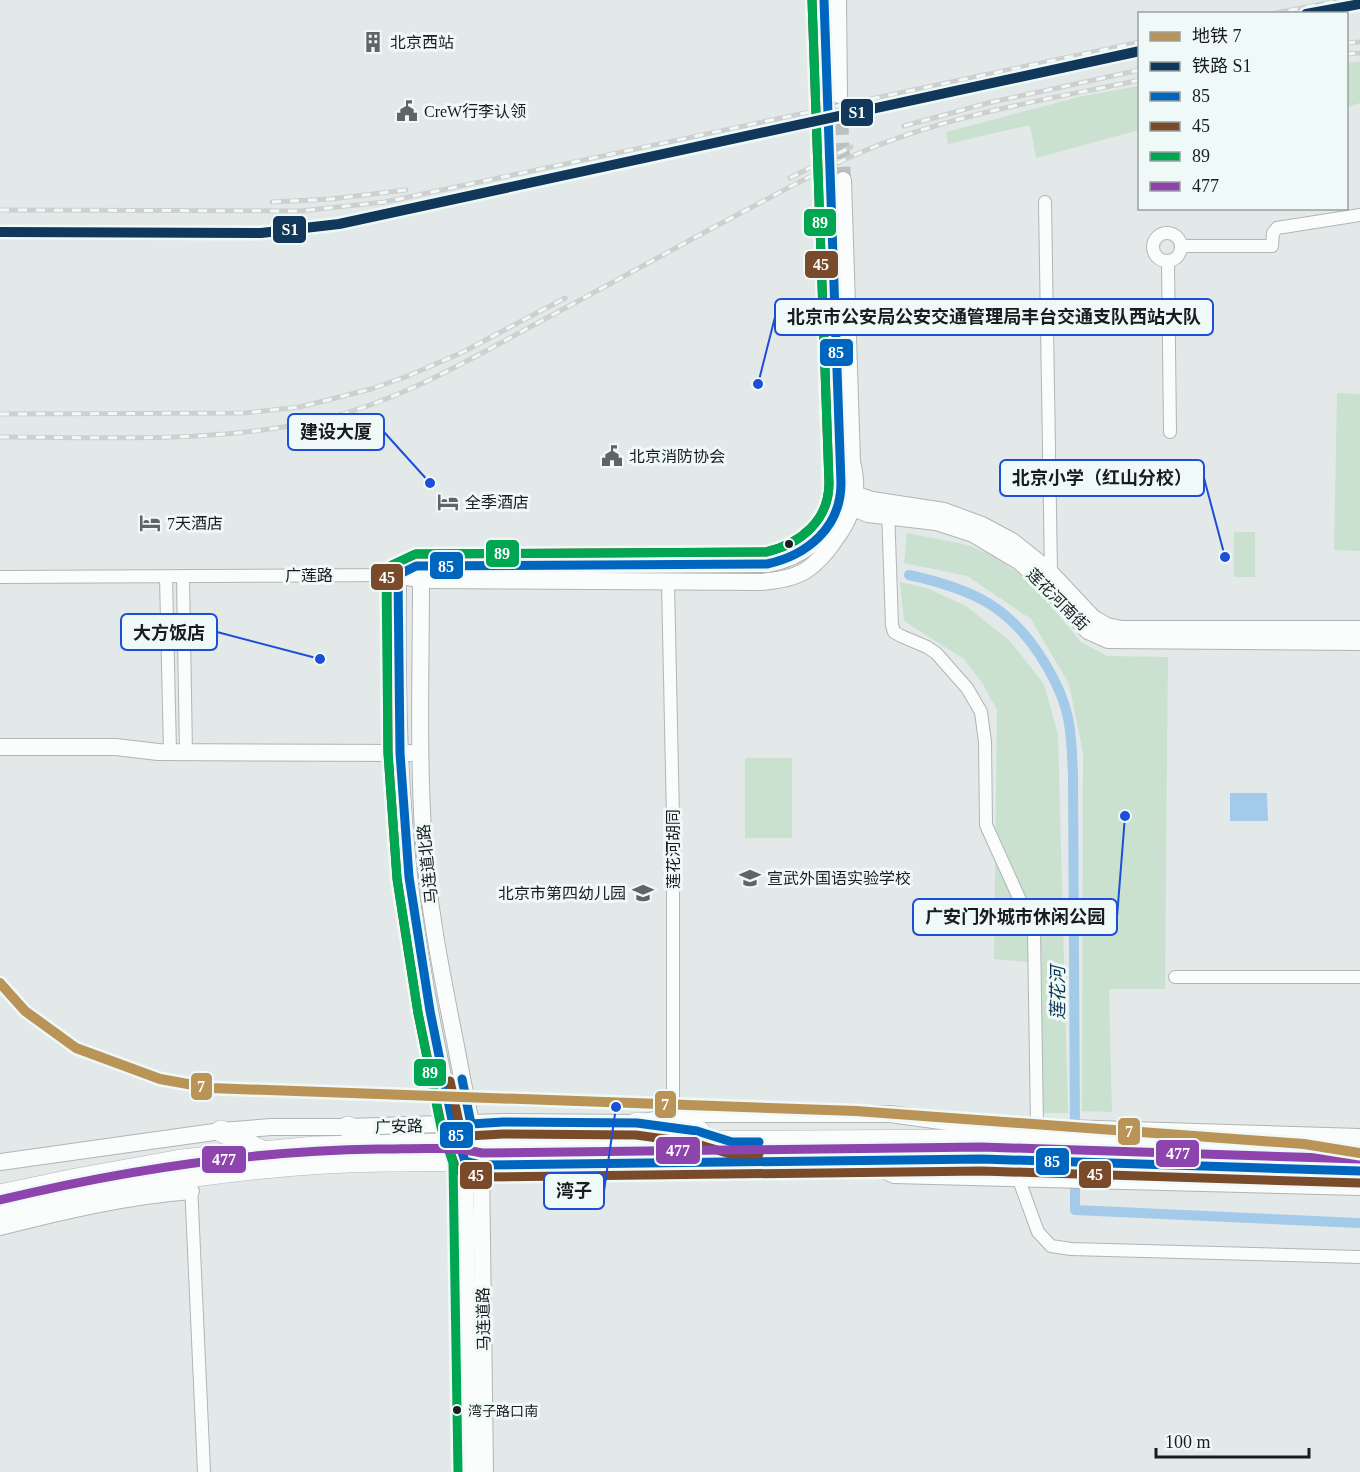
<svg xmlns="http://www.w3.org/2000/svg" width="1360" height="1472" viewBox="0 0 1360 1472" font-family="'Times New Roman','Noto Sans SC',serif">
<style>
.green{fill:#cae1d0}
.water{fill:#a3cae8}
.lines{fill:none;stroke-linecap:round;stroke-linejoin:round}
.canal{stroke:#a3cae8;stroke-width:10}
.secondary-tunnel{stroke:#bbc0c0;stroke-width:16;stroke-dasharray:16 8;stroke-linecap:butt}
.street-casing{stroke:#b0b5b5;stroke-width:14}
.secondary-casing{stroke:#b0b5b5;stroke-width:18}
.primary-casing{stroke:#b0b5b5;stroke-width:20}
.highway-casing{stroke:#b0b5b5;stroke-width:22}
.street{stroke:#fbfcfc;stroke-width:12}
.secondary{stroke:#fbfcfc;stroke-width:16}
.primary{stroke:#fbfcfc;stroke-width:18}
.highway{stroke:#fbfcfc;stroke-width:21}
.rail-casing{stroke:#ced0d0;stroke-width:5}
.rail{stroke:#eff9f8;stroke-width:3;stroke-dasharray:9;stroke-linecap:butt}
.bus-1-casing{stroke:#eff9f8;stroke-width:14}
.bus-2-casing{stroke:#eff9f8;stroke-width:14}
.bus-3-casing{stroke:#eff9f8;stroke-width:14}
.bus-4-casing{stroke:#eff9f8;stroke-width:14}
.bus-1{stroke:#0065bd;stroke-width:9}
.bus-2{stroke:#7a4b2a;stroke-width:9}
.bus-3{stroke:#00a651;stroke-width:9}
.bus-4{stroke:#8e44ad;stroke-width:9}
.rail-1-casing{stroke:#eff9f8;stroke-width:15}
.rail-1{stroke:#11385b;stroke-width:10}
.metro-1-casing{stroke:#eff9f8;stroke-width:15}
.metro-1{stroke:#ba9356;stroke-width:10}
.bus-dot{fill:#1a1d1d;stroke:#eff9f8;stroke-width:2}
.labels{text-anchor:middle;stroke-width:6;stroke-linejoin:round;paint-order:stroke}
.bus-label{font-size:14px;fill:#1a1d1d;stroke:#eff9f8;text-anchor:start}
.poi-label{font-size:16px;fill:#1a1d1d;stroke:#eff9f8;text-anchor:start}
.street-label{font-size:16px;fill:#1a1d1d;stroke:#eff9f8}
.water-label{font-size:18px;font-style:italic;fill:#0b3450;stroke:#eff9f8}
.leader{fill:none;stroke:#1d4ed8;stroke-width:2}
.callout-dot{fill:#1d4ed8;stroke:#eff9f8;stroke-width:2}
.callout{fill:#eff9f8;stroke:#1d4ed8;stroke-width:2}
.callout-label{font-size:18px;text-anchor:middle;font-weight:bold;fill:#1a1d1d}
.line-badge{stroke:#eff9f8;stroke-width:2}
.badge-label{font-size:16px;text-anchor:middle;font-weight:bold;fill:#fff}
</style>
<rect width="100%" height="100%" fill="#e3e9e9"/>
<!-- green -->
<g class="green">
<polygon points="1360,61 1360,103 1347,107 1347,63"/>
<polygon points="1139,86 1139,130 1036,158 1030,125 948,144 946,132 1083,96"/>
<polygon points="1337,393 1360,394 1360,551 1334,550"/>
<rect x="1234" y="532" width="21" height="45"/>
<polygon points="907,533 968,545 993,556 1029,580 1081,642 1107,656 1168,657 1165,989 1109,989 1112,1112 1082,1111 1083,753 1069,684 1031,619 967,576 904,563"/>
<polygon points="900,582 927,588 966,606 1010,641 1044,684 1058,735 1068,1113 1041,1113 1040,963 994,959 997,710 983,684 964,659 904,621"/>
<rect x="745" y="758" width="47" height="80"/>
</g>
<!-- water -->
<polygon class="water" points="1230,793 1267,793 1268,821 1230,821"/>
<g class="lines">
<!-- canal -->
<g class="canal">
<path d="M909,575C973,589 1012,607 1046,665C1056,682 1066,703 1069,724C1072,740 1072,758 1073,774L1075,1134"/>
<polyline points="1075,1174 1075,1210 1360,1223"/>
</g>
<!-- secondary-tunnel -->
<g class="secondary-tunnel">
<polyline points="839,95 843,180"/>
<polyline points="826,99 830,186"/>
</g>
<defs>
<g id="street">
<polyline points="1045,202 1051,573"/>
<circle cx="1167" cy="247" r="14"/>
<polyline points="1181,246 1272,246 1273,233 1277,228 1360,215"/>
<polyline points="1168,262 1170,432"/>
<polyline points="888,509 892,625 894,632 901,636 927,647 936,653 967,688 981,712 985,742 986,825 1034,931 1037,1127"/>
<polyline points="0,577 398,575"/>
<polyline points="166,577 170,752"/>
<polyline points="183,577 186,753"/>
<polyline points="668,582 673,819 673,1116"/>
<polyline points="1175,977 1360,977"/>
<polyline points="1016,1172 1038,1232 1051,1246 1071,1249 1360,1257"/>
<polyline points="191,1184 204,1472"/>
</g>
<g id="secondary">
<polyline points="824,0 826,99"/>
<polyline points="838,0 839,95"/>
<polyline points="846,491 872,500 944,511 982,525 1012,541 1046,568 1093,618 1107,626 1122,629 1360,629"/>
<polyline points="843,504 868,514 936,522 973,534 1020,562 1048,587 1088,631 1108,640 1360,642"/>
<path d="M398,575L421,580L760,582C775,581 791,579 805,571C817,563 826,553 834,541C853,516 860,493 852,462L843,180"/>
<path d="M398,575L416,566L767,564C799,559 830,537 839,504C842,491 840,475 840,462L830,186"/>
<path d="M398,575C397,675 398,776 409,875C418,959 436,1042 453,1125"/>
<path d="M421,580C421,663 418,747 423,830C427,901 441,971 455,1041C463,1082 470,1124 481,1165L485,1472"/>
<polyline points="0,747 116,747 158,752 411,753"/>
<polyline points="462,1152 465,1161 470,1472"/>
<polyline points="866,1161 894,1175 1360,1187"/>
<polyline points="0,1162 221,1131 271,1127 348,1127 503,1122 637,1123 687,1114 890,1114 970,1125 1360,1137"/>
<path d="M0,1227C63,1211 126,1196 191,1191"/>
</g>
<polyline id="primary" points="453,1125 460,1144"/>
<g id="highway">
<polyline points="637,1123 700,1132"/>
<polyline points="348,1127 374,1145"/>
<polyline points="221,1131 262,1151"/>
<polyline points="0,1195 76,1179 181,1160 314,1147 503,1143 980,1140 1360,1151"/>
<path d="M0,1212C47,1200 94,1192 142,1184C224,1171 308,1161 391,1161C421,1161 452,1158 481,1165L982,1159L1360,1171"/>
</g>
</defs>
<!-- street casing -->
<use href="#street" class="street-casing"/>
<!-- secondary casing -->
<use href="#secondary" class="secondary-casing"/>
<!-- primary casing -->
<use href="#primary" class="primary-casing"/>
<!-- highway casing -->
<use href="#highway" class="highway-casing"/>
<!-- street -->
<use href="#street" class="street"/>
<!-- secondary -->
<use href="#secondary" class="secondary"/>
<!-- primary -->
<use href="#primary" class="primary"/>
<!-- highway -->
<use href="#highway" class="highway"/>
<defs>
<g id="rail">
<polyline points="1271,14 1342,0"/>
<polyline points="1346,43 1360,42"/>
<polyline points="1346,54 1360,53"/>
<polyline points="904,126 988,103 1140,70"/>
<polyline points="790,178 851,147"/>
<polyline points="272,202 331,199 406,190"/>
<polyline points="0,210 300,211 385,202 1140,42"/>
<polyline points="0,414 245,413 300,407 371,389 408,376 463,352 565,298"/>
<path d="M0,437C109,437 221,444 328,418C399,400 464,363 528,328C598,291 667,252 737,215C777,194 816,172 857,154C946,115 1045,100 1140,80"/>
</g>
</defs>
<!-- rail casing -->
<use href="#rail" class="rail-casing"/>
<!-- rail -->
<use href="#rail" class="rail"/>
<defs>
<g id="bus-1">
<path d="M824,0L841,483C841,527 808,555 767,564L416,566L398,575L400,753L409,877L430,1011L453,1125L465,1161L481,1165L982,1159L1360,1171"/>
<polyline points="462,1079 471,1124 503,1122 637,1123 697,1131 732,1142 759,1142"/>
</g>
<g id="bus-2">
<path d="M812,0L829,483C829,521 800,544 766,552L416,554L392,565L387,572L388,753L397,879L418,1013L442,1129L456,1169L461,1172L481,1177L982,1171L1360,1183"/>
<polyline points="450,1081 460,1127 463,1133 468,1136 503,1134 636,1135 694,1143 730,1154 759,1154"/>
</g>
<path id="bus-3" d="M458,1472L453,1163L441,1127L418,1013L397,878L388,753L386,573L392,565L415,554L766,552C800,544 829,521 829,483L812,0"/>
<path id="bus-4" d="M0,1200C123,1170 252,1151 378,1149C413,1149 448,1146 482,1153L982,1147L1360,1159"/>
</defs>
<!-- bus-1 casing -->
<use href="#bus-1" class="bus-1-casing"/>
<!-- bus-2 casing -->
<use href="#bus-2" class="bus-2-casing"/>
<!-- bus-3 casing -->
<use href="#bus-3" class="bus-3-casing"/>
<!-- bus-4 casing -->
<use href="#bus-4" class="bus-4-casing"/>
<!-- bus-1 -->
<use href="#bus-1" class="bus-1"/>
<!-- bus-2 -->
<use href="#bus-2" class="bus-2"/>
<!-- bus-3 -->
<use href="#bus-3" class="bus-3"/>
<!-- bus-4 -->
<use href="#bus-4" class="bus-4"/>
<defs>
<g id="rail-1">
<polyline points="1306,14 1360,4"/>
<polyline points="0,232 261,233 339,224 1140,51"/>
</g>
</defs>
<!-- rail-1 casing -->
<use href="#rail-1" class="rail-1-casing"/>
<!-- rail-1 -->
<use href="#rail-1" class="rail-1"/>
<defs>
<polyline id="metro-1" points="0,983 25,1011 76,1048 160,1079 210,1088 856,1111 1304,1144 1360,1153"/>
</defs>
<!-- metro-1 casing -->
<use href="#metro-1" class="metro-1-casing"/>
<!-- metro-1 -->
<use href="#metro-1" class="metro-1"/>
</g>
<!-- icons -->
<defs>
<symbol id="building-bare" viewBox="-9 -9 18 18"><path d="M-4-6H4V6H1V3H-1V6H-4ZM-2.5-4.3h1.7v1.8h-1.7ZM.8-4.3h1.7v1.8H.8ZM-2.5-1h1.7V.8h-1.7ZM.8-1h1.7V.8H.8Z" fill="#606464" stroke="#eff9f8" stroke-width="2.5" paint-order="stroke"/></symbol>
<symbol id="civic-bare" viewBox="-9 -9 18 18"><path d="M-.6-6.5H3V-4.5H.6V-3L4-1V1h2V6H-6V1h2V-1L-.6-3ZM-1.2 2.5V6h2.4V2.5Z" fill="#606464" stroke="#eff9f8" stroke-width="2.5" paint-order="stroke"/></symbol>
<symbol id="hotel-bare" viewBox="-9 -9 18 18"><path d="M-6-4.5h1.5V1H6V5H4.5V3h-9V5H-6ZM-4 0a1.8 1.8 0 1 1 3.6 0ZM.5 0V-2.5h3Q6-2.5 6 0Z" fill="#606464" stroke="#eff9f8" stroke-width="2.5" paint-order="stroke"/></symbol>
<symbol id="school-bare" viewBox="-9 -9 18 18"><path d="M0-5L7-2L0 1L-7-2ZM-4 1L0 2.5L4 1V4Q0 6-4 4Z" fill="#606464" stroke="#eff9f8" stroke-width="2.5" paint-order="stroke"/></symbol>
</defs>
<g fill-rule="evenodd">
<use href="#building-bare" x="358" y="27" width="30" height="30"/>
<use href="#civic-bare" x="392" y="96" width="30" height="30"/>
<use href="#civic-bare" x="597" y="441" width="30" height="30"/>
<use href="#hotel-bare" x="433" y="487" width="30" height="30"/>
<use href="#hotel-bare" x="135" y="508" width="30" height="30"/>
<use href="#school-bare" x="735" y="863" width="30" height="30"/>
<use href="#school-bare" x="628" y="878" width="30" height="30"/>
</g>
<!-- markers -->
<g class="bus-dot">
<circle cx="789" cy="544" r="5"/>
<circle cx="457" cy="1410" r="5"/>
</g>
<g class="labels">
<!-- bus labels -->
<g class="bus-label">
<text x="468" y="1416">湾子路口南</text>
</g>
<!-- poi labels -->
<g class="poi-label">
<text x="390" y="48">北京西站</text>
<text x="424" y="117">CreW行李认领</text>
<text x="629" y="462">北京消防协会</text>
<text x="465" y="508">全季酒店</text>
<text x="167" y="529">7天酒店</text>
<text x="767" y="884">宣武外国语实验学校</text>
<text x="626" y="899" text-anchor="end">北京市第四幼儿园</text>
</g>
<!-- street labels -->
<g class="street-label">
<text x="309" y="581">广莲路</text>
<text transform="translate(1058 599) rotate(45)" y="6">莲花河南街</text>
<text transform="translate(673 849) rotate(-90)" y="6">莲花河胡同</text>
<text transform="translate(427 864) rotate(-96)" y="6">马连道北路</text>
<text transform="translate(399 1126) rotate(-1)" y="6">广安路</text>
<text transform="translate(483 1319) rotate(-91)" y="6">马连道路</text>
</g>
<!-- water labels -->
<g class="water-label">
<text transform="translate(1058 993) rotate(-90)" y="6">莲花河</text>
</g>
</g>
<!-- callouts -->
<path class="leader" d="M758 384L775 317M430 483L384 432M1225 557L1204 478M320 659L217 632M1125 816L1117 917M616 1107L604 1191"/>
<g class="callout-dot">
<circle cx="758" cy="384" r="6"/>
<circle cx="430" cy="483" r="6"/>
<circle cx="1225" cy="557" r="6"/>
<circle cx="320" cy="659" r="6"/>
<circle cx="1125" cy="816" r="6"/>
<circle cx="616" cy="1107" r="6"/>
</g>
<g class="callout">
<rect x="775" y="299" width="438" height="36" rx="6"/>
<rect x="288" y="414" width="96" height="36" rx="6"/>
<rect x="1000" y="460" width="204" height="36" rx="6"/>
<rect x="121" y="614" width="96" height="36" rx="6"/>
<rect x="913" y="899" width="204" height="36" rx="6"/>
<rect x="544" y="1173" width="60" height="36" rx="6"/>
</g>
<g class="callout-label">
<text x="994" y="323">北京市公安局公安交通管理局丰台交通支队西站大队</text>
<text x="336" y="438">建设大厦</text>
<text x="1102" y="484">北京小学（红山分校）</text>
<text x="169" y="639">大方饭店</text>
<text x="1015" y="923">广安门外城市休闲公园</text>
<text x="574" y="1197">湾子</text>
</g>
<g class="line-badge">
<rect x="840" y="98" width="34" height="29" rx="6" fill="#11385b"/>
<rect x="803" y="208" width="34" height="29" rx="6" fill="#00a651"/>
<rect x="272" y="215" width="35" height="29" rx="6" fill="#11385b"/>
<rect x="804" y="250" width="35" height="29" rx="6" fill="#7a4b2a"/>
<rect x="819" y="338" width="35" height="29" rx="6" fill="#0065bd"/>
<rect x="485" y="539" width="35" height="29" rx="6" fill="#00a651"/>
<rect x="429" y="551" width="35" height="29" rx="6" fill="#0065bd"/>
<rect x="370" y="563" width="34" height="28" rx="6" fill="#7a4b2a"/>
<rect x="413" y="1058" width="34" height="29" rx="6" fill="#00a651"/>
<rect x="190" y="1072" width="23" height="29" rx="6" fill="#ba9356"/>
<rect x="654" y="1090" width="23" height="29" rx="6" fill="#ba9356"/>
<rect x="1117" y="1117" width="24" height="29" rx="6" fill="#ba9356"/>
<rect x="439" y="1121" width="35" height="28" rx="6" fill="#0065bd"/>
<rect x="655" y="1136" width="46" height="29" rx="6" fill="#8e44ad"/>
<rect x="1155" y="1139" width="45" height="29" rx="6" fill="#8e44ad"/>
<rect x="201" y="1145" width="46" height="29" rx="6" fill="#8e44ad"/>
<rect x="1035" y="1147" width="35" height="29" rx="6" fill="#0065bd"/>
<rect x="1078" y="1160" width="34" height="29" rx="6" fill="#7a4b2a"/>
<rect x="459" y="1161" width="34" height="29" rx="6" fill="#7a4b2a"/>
</g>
<g class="badge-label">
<text x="857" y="118">S1</text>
<text x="820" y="228">89</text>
<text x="290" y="235">S1</text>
<text x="821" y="270">45</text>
<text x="836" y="358">85</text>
<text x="502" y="559">89</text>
<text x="446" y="572">85</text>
<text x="387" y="583">45</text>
<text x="430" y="1078">89</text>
<text x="201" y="1092">7</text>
<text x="665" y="1110">7</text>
<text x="1129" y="1137">7</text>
<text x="456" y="1141">85</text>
<text x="678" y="1156">477</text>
<text x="1178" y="1159">477</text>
<text x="224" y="1165">477</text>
<text x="1052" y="1167">85</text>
<text x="1095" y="1180">45</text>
<text x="476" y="1181">45</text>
</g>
<!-- legend -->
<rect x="1138" y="12" width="210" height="198" fill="#eff9f8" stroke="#9aa1a0" stroke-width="1.5"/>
<rect x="1150" y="32" width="30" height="9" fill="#ba9356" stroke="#9aa1a0" stroke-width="1.5"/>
<text x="1192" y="42" font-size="18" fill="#1a1d1d">地铁 7</text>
<rect x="1150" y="62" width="30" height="9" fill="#11385b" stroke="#9aa1a0" stroke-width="1.5"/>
<text x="1192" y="72" font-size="18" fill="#1a1d1d">铁路 S1</text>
<rect x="1150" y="92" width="30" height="9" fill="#0065bd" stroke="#9aa1a0" stroke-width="1.5"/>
<text x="1192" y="102" font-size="18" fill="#1a1d1d">85</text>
<rect x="1150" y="122" width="30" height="9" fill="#7a4b2a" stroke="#9aa1a0" stroke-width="1.5"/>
<text x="1192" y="132" font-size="18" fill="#1a1d1d">45</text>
<rect x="1150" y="152" width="30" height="9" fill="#00a651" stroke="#9aa1a0" stroke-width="1.5"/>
<text x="1192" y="162" font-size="18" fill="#1a1d1d">89</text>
<rect x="1150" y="182" width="30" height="9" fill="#8e44ad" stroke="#9aa1a0" stroke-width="1.5"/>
<text x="1192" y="192" font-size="18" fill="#1a1d1d">477</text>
<!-- scale -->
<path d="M1156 1448v9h153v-9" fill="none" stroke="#1a1d1d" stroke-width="3"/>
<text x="1165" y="1448" font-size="18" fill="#1a1d1d" stroke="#eff9f8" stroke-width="4.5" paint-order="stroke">100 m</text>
</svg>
